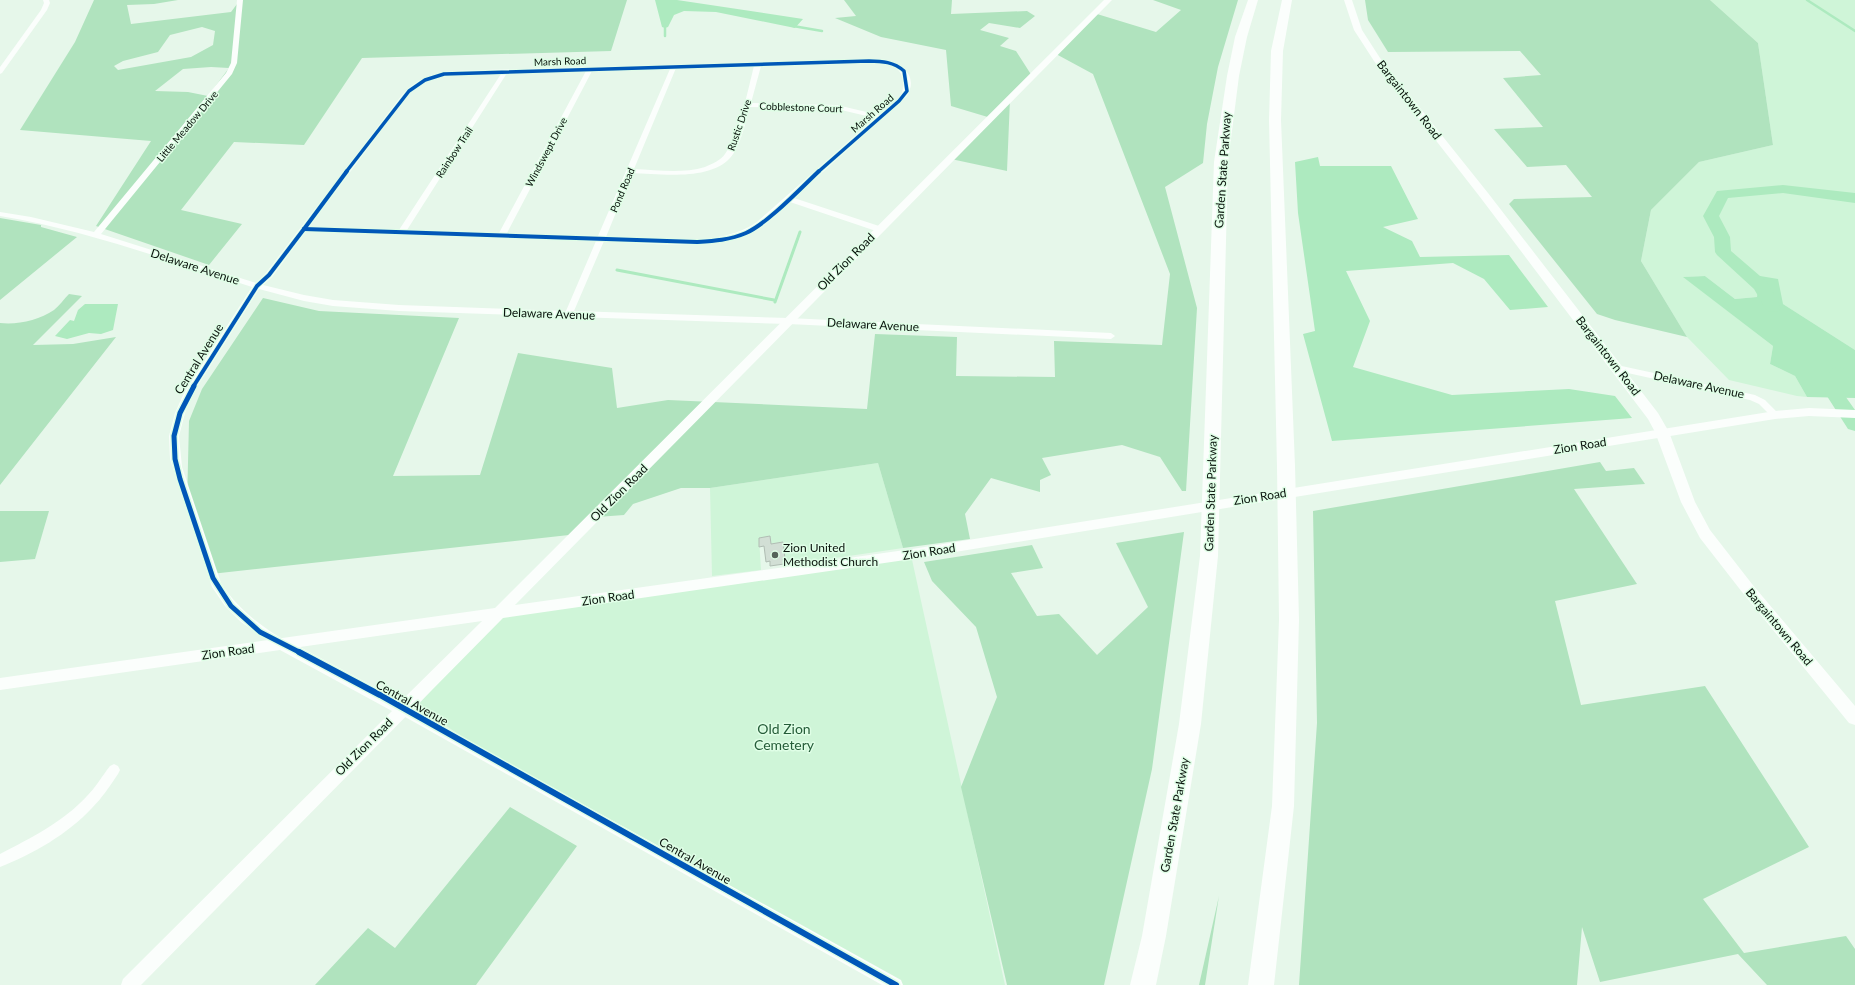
<svg xmlns="http://www.w3.org/2000/svg" width="1855" height="985" viewBox="0 0 1855 985" font-family="Lato,sans-serif">
<style>
.green{fill:#cff5d8}
.forest{fill:#b0e3be;fill-rule:evenodd}
.water{fill:#adeabf}
.lines{fill:none;stroke-linecap:round;stroke-linejoin:round}
.stream-far1{stroke:#adeabf;stroke-width:2.5}
.stream{stroke:#adeabf;stroke-width:3}
.river{fill:#adeabf;fill-rule:evenodd}
.building{fill:#d2dfd5;stroke:#b0bdb3}
.minor{fill:#fbfefc;fill-rule:evenodd}
.tertiary{fill:#fbfefc;fill-rule:evenodd}
.secondary{fill:#fbfefc;fill-rule:evenodd}
.motorway{fill:#fbfefc;fill-rule:evenodd}
.cycleway-far3-casing{stroke:#dffee6;stroke-width:5}
.cycleway-far2-casing{stroke:#dffee6;stroke-width:6}
.cycleway-far1-casing{stroke:#dffee6;stroke-width:8}
.cycleway-casing{stroke:#dffee6;stroke-width:9}
.cycleway-far3{stroke:#0057b8;stroke-width:3.5}
.cycleway-far2{stroke:#0057b8;stroke-width:4}
.cycleway-far1{stroke:#0057b8;stroke-width:5}
.cycleway{stroke:#0057b8;stroke-width:6}
.poi-dot{fill:#56635a;stroke:#dffee6;stroke-width:1.5}
.labels{text-anchor:middle;stroke-width:3;stroke-linejoin:round;paint-order:stroke}
.far-street-label{font-size:10px;fill:#09130c;stroke:#dffee6}
.street-label{font-size:12px;fill:#09130c;stroke:#dffee6}
.poi-label{font-size:12px;fill:#09130c;stroke:#dffee6;text-anchor:start}
.near-park-label{font-size:14px;fill:#245c38;stroke:#dffee6}
</style>
<rect width="100%" height="100%" fill="#e6f7ea"/>
<!-- green -->
<g class="green">
<polygon points="1710,0 1855,0 1855,350 1783,304 1757,297 1735,299 1705,276 1684,277 1773,346 1770,364 1795,376 1807,397 1797,396 1729,380 1687,337 1641,261 1651,210 1699,162 1773,145 1758,43"/>
<polygon points="878,463 903,548 788,565 785,559 783,542 771,544 770,536 759,538 761,570 712,576 710,488"/>
<polygon points="911,555 1005,985 896,985 508,768 417,706 499,614"/>
</g>
<!-- forest -->
<g class="forest">
<path d="M94,0H178L154,4L127,5L131,24L231,12L240,0H627L611,51L362,58L304,145L234,142L181,210L242,224L209,265L96,226L151,141L20,130L75,42ZM202,27L215,31L213,45L191,57L118,70L114,66L123,61L158,52L170,35ZM211,67L229,68L208,96L188,92L155,91L183,69Z"/>
<polygon points="844,0 952,0 951,14 1027,11 1035,16 1020,28 989,23 980,30 1009,38 1000,46 1016,51 1032,76 1010,99 1007,171 951,159 991,118 951,106 946,50 881,37 835,18 856,16"/>
<polygon points="1153,0 1238,0 1218,67 1207,124 1203,163 1165,187 1197,308 1186,491 1182,491 1160,457 1122,445 1042,458 1051,475 1040,480 1040,492 991,478 965,514 970,539 903,548 878,463 710,488 681,488 633,504 624,515 597,517 578,534 211,574 187,504 189,421 202,389 263,298 319,311 459,318 393,476 480,475 518,353 612,368 617,408 668,400 867,409 875,334 957,337 956,376 1055,377 1054,341 1162,345 1170,274 1093,74 1056,54 1097,14 1156,32 1181,10"/>
<polygon points="1365,0 1710,0 1758,43 1773,145 1699,162 1651,210 1641,261 1687,337 1615,320 1597,314 1509,204 1514,199 1592,197 1566,165 1527,167 1494,129 1543,127 1503,78 1541,75 1520,51 1388,52 1368,20"/>
<polygon points="0,218 41,225 41,227 77,237 0,300"/>
<path d="M69,294L82,296L33,345L73,344L116,337L0,485V323C18,325 39,320 54,310C59,306 64,299 69,294Z"/>
<polygon points="1600,462 1606,471 1634,468 1645,484 1574,489 1637,584 1555,601 1581,705 1705,686 1809,847 1703,899 1744,953 1846,936 1855,949 1855,985 1767,985 1738,954 1600,982 1582,927 1577,985 1299,985 1317,723 1313,511"/>
<polygon points="0,511 49,511 35,559 0,562"/>
<polygon points="1184,532 1152,769 1104,985 1007,985 961,787 997,697 976,627 932,581 924,562 1032,545 1043,568 1011,573 1037,616 1059,614 1097,655 1148,607 1116,543"/>
<polygon points="510,807 577,846 476,985 315,985 368,928 395,948"/>
<polygon points="1219,896 1205,985 1199,985"/>
</g>
<!-- water -->
<g class="water">
<polygon points="655,0 677,0 803,19 795,28 716,12 684,11 674,15 668,27 665,28 662,27"/>
<polygon points="1318,157 1320,166 1391,166 1418,219 1383,227 1412,241 1420,257 1509,255 1548,307 1510,310 1484,279 1453,263 1346,271 1370,321 1353,367 1452,395 1569,389 1615,396 1632,418 1332,441 1303,334 1315,331 1298,213 1295,162"/>
<polygon points="1705,276 1735,299 1757,297 1760,276 1778,279 1783,304 1855,350 1855,398 1807,397 1795,376 1770,364 1773,346 1683,277"/>
<polygon points="85,304 118,304 113,330 101,334 89,333 67,339 55,336 70,320 74,321 78,310"/>
</g>
<g class="lines">
<!-- stream-far1 -->
<g class="stream-far1">
<polyline points="1807,0 1855,31"/>
<polyline points="665,25 665,36"/>
<polyline points="793,26 822,31"/>
</g>
<!-- stream -->
<g class="stream">
<polyline points="617,270 774,300"/>
<polyline points="775,302 800,232"/>
</g>
<!-- river -->
<g class="river">
<polygon points="1783,185 1855,193 1855,203 1783,193 1728,198 1719,216 1730,237 1731,251 1767,282 1781,307 1779,311 1773,312 1767,311 1754,289 1717,255 1715,252 1714,237 1703,216 1717,191"/>
<polygon points="1838,367 1844,369 1849,376 1843,393 1855,410 1855,431 1848,429 1825,393 1831,376 1829,373 1832,369"/>
</g>
</g>
<!-- building -->
<polygon class="building" points="770,536 771,544 783,542 785,559 783,559 784,564 770,566 770,561 766,562 764,546 759,547 759,538"/>
<g class="lines">
<!-- minor -->
<g class="minor">
<polygon points="43,0 49,0 50,3 47,10 2,73 0,74 0,67 41,10 44,3"/>
<path d="M237,0H243L237,63L232,74L101,234L256,283L266,273L402,95C415,80 431,74 451,71L881,59C901,62 919,75 907,96L794,198L882,227V231H876L790,202C779,212 768,224 755,231C718,252 646,243 604,241L574,311L788,318L1111,333L1115,336L1111,339L788,324L399,311L333,306L304,301L259,289L193,393L185,413L179,436L182,467L221,583C237,608 260,626 286,641L288,644L286,647L282,649L278,647L241,622L225,606L212,587L170,459L169,436L175,413L184,393L252,287C169,261 86,230 0,216V212L31,217L94,232L226,73L231,63ZM881,63C894,65 902,69 903,82C903,87 903,91 901,95C896,103 886,109 879,115L837,105L751,103L761,66ZM754,66C748,89 739,136 725,154C721,160 712,164 705,167C682,174 657,170 634,169L676,68ZM670,69L598,236L507,233L592,71ZM586,71L499,233L407,230L507,73ZM501,74L399,230L309,227L406,97C431,70 467,74 501,74ZM750,107L837,109L875,118L757,222C719,249 651,238 606,237L632,173C660,174 709,181 730,158C741,146 745,123 750,107ZM306,231L596,241L566,311L399,305L333,300L304,295L263,285L272,277Z"/>
<polygon points="1617,365 1755,395 1765,400 1780,415 1778,417 1772,417 1759,404 1750,400 1614,370 1613,368 1614,366"/>
<polygon points="402,704 901,980 903,985 882,985 398,713 396,709 398,705"/>
<path d="M114,764L118,766L120,770L118,774C110,786 102,798 92,808C68,834 33,854 0,867V854C31,838 63,822 87,796C96,787 102,776 110,766Z"/>
</g>
<!-- tertiary -->
<path class="tertiary" d="M1104,0H1112L515,605L912,549L1775,411L1809,408L1855,410V418L1809,416L1775,419L912,559L503,618L141,985H121L123,979L392,711L280,650L0,690V678L495,608ZM482,621L401,701L300,647Z"/>
<!-- secondary -->
<polygon class="secondary" points="1344,0 1352,0 1362,30 1380,58 1488,193 1658,413 1669,432 1695,502 1710,530 1752,584 1855,706 1855,725 1849,723 1742,592 1700,538 1681,502 1655,432 1648,419 1480,197 1374,61 1354,30"/>
<!-- motorway -->
<g class="motorway">
<polygon points="1248,0 1258,0 1247,37 1239,76 1228,162 1218,556 1201,724 1166,936 1156,985 1130,985 1142,936 1179,724 1200,556 1214,162 1227,76 1235,37"/>
<polygon points="1282,0 1292,0 1283,51 1281,120 1295,466 1299,620 1294,806 1274,985 1248,985 1272,806 1279,620 1277,466 1269,120 1271,51"/>
</g>
<defs>
<path id="cycleway-far3" d="M346,172L409,91L425,80L444,74L869,61C882,61 894,62 904,71L907,91L899,101L818,172"/>
<g id="cycleway-far2">
<path d="M304,229L697,242C713,241 730,240 746,233C768,223 800,189 819,171"/>
<polyline points="304,229 347,171"/>
<polyline points="193,387 257,286 269,275 304,229"/>
</g>
<polyline id="cycleway-far1" points="194,386 180,413 174,436 175,459 180,479 213,578 231,606 260,632 301,653"/>
<polyline id="cycleway" points="299,652 380,695 896,985"/>
</defs>
<!-- cycleway-far3 casing -->
<use href="#cycleway-far3" class="cycleway-far3-casing"/>
<!-- cycleway-far2 casing -->
<use href="#cycleway-far2" class="cycleway-far2-casing"/>
<!-- cycleway-far1 casing -->
<use href="#cycleway-far1" class="cycleway-far1-casing"/>
<!-- cycleway casing -->
<use href="#cycleway" class="cycleway-casing"/>
<!-- cycleway-far3 -->
<use href="#cycleway-far3" class="cycleway-far3"/>
<!-- cycleway-far2 -->
<use href="#cycleway-far2" class="cycleway-far2"/>
<!-- cycleway-far1 -->
<use href="#cycleway-far1" class="cycleway-far1"/>
<!-- cycleway -->
<use href="#cycleway" class="cycleway"/>
</g>
<!-- markers -->
<circle class="poi-dot" cx="775" cy="555" r="4"/>
<g class="labels">
<!-- far-street labels -->
<g class="far-street-label">
<text transform="translate(560 61) rotate(-2)" y="4">Marsh Road</text>
<text transform="translate(801 107) rotate(2)" y="4">Cobblestone Court</text>
<text transform="translate(872 113) rotate(-41)" y="4">Marsh Road</text>
<text transform="translate(739 125) rotate(-71)" y="4">Rustic Drive</text>
<text transform="translate(187 126) rotate(-50)" y="4">Little Meadow Drive</text>
<text transform="translate(454 152) rotate(-57)" y="4">Rainbow Trail</text>
<text transform="translate(546 152) rotate(-62)" y="4">Windswept Drive</text>
<text transform="translate(622 190) rotate(-67)" y="4">Pond Road</text>
</g>
<!-- street labels -->
<g class="street-label">
<text transform="translate(1409 100) rotate(52)" y="4">Bargaintown Road</text>
<text transform="translate(1223 170) rotate(-86)" y="4">Garden State Parkway</text>
<text transform="translate(846 262) rotate(-45)" y="4">Old Zion Road</text>
<text transform="translate(195 267) rotate(18)" y="4">Delaware Avenue</text>
<text transform="translate(549 314) rotate(2)" y="4">Delaware Avenue</text>
<text transform="translate(873 325) rotate(3)" y="4">Delaware Avenue</text>
<text transform="translate(1608 356) rotate(52)" y="4">Bargaintown Road</text>
<text transform="translate(199 359) rotate(-58)" y="4">Central Avenue</text>
<text transform="translate(1699 385) rotate(12)" y="4">Delaware Avenue</text>
<text transform="translate(1580 446) rotate(-9)" y="4">Zion Road</text>
<text transform="translate(619 493) rotate(-45)" y="4">Old Zion Road</text>
<text transform="translate(1211 493) rotate(-88)" y="4">Garden State Parkway</text>
<text transform="translate(1260 497) rotate(-9)" y="4">Zion Road</text>
<text transform="translate(929 552) rotate(-9)" y="4">Zion Road</text>
<text transform="translate(608 598) rotate(-8)" y="4">Zion Road</text>
<text transform="translate(1779 627) rotate(50)" y="4">Bargaintown Road</text>
<text transform="translate(228 652) rotate(-8)" y="4">Zion Road</text>
<text transform="translate(412 703) rotate(29)" y="4">Central Avenue</text>
<text transform="translate(364 747) rotate(-45)" y="4">Old Zion Road</text>
<text transform="translate(1175 815) rotate(-80)" y="4">Garden State Parkway</text>
<text transform="translate(695 861) rotate(30)" y="4">Central Avenue</text>
</g>
<!-- poi labels -->
<g class="poi-label">
<text x="783" y="552">Zion United<tspan x="783" dy="14">Methodist Church</tspan></text>
</g>
<!-- near-park labels -->
<g class="near-park-label">
<text x="784" y="734">Old Zion<tspan x="784" dy="16">Cemetery</tspan></text>
</g>
</g>
</svg>
